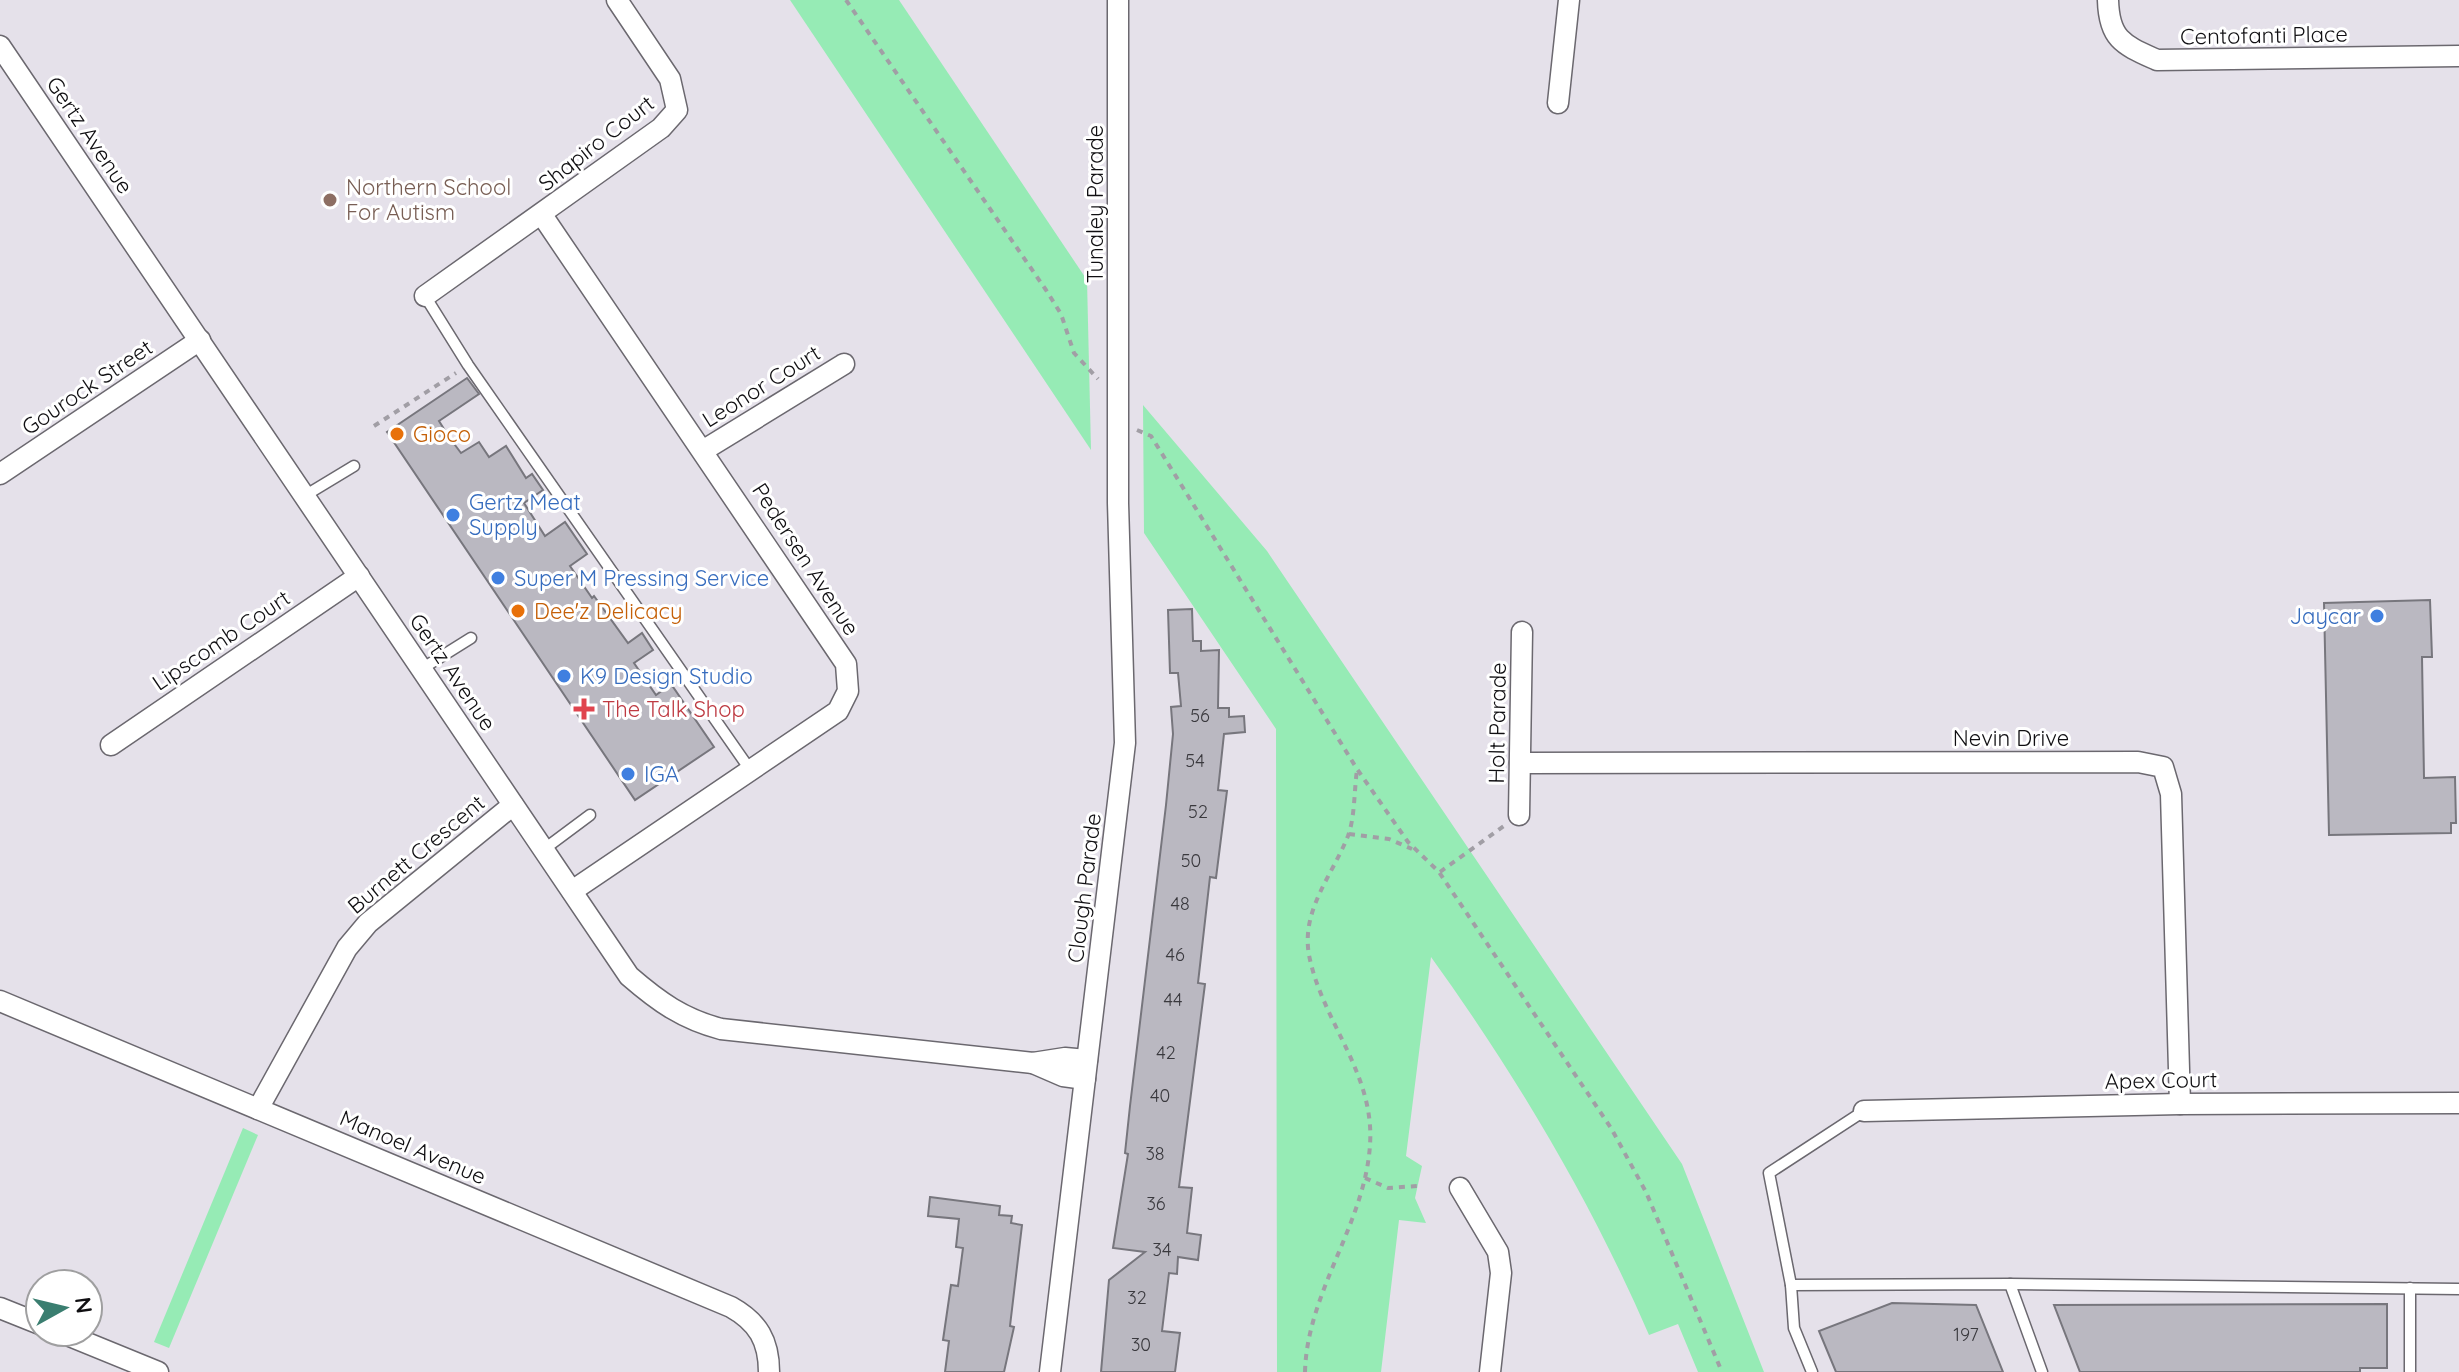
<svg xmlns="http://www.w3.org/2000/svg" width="2459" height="1372" viewBox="0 0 2459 1372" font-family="Quicksand,sans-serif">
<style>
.green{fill:#96ebb5}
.building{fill:#bab8c1;stroke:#77767d;stroke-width:2}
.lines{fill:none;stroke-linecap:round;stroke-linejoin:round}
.service-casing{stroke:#6b686f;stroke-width:13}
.minor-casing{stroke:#6b686f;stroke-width:23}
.path{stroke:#a19ea5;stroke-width:4;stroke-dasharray:6 6;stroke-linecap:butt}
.service{stroke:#fff;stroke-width:10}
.minor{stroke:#fff;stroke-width:20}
.education-dot{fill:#8d6e63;stroke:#fff;stroke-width:3}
.food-dot{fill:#e8710a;stroke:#fff;stroke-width:3}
.shop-dot{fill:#3f7fe0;stroke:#fff;stroke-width:3}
.health-dot{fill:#e0444e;stroke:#fff;stroke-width:3}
.labels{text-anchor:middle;stroke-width:6;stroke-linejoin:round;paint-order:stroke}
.number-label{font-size:18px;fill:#3a393e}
.street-label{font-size:22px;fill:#100f12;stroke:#fff}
.education-label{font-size:22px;fill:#785e54;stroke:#fff;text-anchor:start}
.food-label{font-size:22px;fill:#c56008;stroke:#fff;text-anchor:start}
.shop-label{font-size:22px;fill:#366cbe;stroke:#fff;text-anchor:start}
.health-label{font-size:22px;fill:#be3a42;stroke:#fff;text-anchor:start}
</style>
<rect width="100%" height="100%" fill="#e5e1ea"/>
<!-- green -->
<g class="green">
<polygon points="790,0 899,0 1087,280 1091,450"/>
<path d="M1143,405L1267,551L1682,1164L1764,1372H1698L1678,1324L1649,1335C1591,1201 1516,1075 1431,957L1406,1156L1422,1166L1415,1198L1426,1223L1399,1220L1381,1372H1277L1276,729L1144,533Z"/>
<polygon points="243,1128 258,1135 169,1348 154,1342"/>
</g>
<!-- building -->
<g class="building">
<polygon points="467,378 479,394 439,421 449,437 461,453 479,442 489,457 506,446 526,478 532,474 543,490 524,503 545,536 565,522 587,554 570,566 592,598 594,596 628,643 642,633 653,650 634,663 656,695 671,684 714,747 635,800 387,432"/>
<polygon points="2430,600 2432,657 2422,657 2424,778 2455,777 2456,823 2451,823 2451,833 2329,835 2324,603"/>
<polygon points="1192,609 1193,641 1201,641 1201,651 1219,650 1218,708 1229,708 1229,717 1244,716 1245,732 1224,734 1218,790 1227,791 1216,878 1210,877 1198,983 1205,984 1179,1187 1192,1188 1187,1233 1201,1235 1198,1260 1178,1257 1177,1274 1169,1273 1162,1331 1180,1333 1175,1372 1101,1372 1109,1280 1145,1252 1113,1248 1128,1154 1125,1153 1130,1106 1166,805 1173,734 1171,707 1181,706 1178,673 1170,673 1168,610"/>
<polygon points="930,1197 1000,1206 999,1215 1012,1216 1011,1223 1022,1225 1010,1326 1014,1327 1004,1372 945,1372 949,1341 943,1340 951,1285 958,1286 963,1248 956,1247 959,1219 928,1216"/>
<polygon points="1892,1303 1976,1305 2003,1372 1836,1372 1819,1331"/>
<polygon points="2387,1304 2387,1368 2360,1368 2360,1372 2080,1372 2054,1305"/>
</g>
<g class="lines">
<defs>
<g id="service">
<polyline points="425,296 468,365 751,771"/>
<polyline points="306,495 354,466"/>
<polyline points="423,668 471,638"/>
<polyline points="543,850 590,815"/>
<polyline points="1864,1111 1769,1173 1791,1285 2010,1284 2042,1372"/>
<polyline points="2010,1284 2459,1289"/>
<polyline points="1791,1285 1794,1328 1812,1372"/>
<polyline points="2410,1288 2410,1372"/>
</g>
<g id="minor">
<path d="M2108,0C2109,40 2124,45 2157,60L2459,56"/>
<path d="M0,46L629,976C659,1002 683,1019 721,1029L1033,1063L1065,1058L1087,1060"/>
<polyline points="1558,103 1569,0"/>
<polyline points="542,215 846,664 848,691 838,711 572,891"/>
<polyline points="425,296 661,128 677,110 670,79 617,0"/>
<polyline points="704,450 844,364"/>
<polyline points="0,474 200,340"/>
<polyline points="111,745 359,576"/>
<polyline points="1520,763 2138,762 2163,767 2171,794 2180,1104"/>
<polyline points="1519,815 1522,632"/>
<path d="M0,1001L731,1307C758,1322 769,1341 769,1372"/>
<polyline points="1033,1063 1063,1076 1085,1079"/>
<polyline points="258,1109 347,948 368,923 513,805"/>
<polyline points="1864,1111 2180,1104 2459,1103"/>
<polyline points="1460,1188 1498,1252 1501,1273 1490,1372"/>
<polyline points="0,1308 40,1324"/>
<polyline points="60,1332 158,1372"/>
<polyline points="1050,1372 1125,743 1118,503 1118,0"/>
</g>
</defs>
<!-- service casing -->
<use href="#service" class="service-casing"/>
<!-- minor casing -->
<use href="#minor" class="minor-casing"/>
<!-- path -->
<g class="path">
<polyline points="846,0 1046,290 1061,314 1074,353 1098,379"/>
<polyline points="374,426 456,373"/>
<polyline points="1137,430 1151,436 1357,769 1408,842 1439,872 1611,1128 1646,1192 1722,1372"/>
<polyline points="1349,834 1389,839 1412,849"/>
<polyline points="1440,872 1504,826"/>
<polyline points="1365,1178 1388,1188 1417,1186"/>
<path d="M1305,1372C1307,1292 1365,1224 1370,1145C1375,1073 1322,1022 1309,955C1301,910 1332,876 1348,836C1355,817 1354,791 1357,770"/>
</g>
<!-- service -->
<use href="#service" class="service"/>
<!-- minor -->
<use href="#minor" class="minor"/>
</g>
<!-- markers -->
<circle class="education-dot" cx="330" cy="200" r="8"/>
<g class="food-dot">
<circle cx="397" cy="434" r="8"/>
<circle cx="518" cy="611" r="8"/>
</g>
<g class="shop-dot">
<circle cx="453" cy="515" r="8"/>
<circle cx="498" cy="578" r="8"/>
<circle cx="2377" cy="616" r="8"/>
<circle cx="564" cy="676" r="8"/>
<circle cx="628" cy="774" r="8"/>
</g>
<path class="health-dot" d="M580 697h8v8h8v8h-8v8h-8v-8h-8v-8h8z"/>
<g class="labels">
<!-- number labels -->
<g class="number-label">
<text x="1200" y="722">56</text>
<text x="1195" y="767">54</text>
<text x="1198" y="818">52</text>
<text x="1191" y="867">50</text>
<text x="1180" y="910">48</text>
<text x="1175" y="961">46</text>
<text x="1173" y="1006">44</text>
<text x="1166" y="1059">42</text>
<text x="1160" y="1102">40</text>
<text x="1155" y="1160">38</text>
<text x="1156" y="1210">36</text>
<text x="1162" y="1256">34</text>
<text x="1137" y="1304">32</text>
<text x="1966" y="1341">197</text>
<text x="1141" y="1351">30</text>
</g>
<!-- street labels -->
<g class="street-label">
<text transform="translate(2264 35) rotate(-1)" y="8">Centofanti Place</text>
<text transform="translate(90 135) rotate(56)" y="8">Gertz Avenue</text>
<text transform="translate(596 143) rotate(-38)" y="8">Shapiro Court</text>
<text transform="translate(1095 204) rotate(-90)" y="8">Tunaley Parade</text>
<text transform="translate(761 386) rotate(-32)" y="8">Leonor Court</text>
<text transform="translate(87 387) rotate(-34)" y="8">Gourock Street</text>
<text transform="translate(806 559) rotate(57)" y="8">Pedersen Avenue</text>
<text transform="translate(221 640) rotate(-34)" y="8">Lipscomb Court</text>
<text transform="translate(453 672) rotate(56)" y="8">Gertz Avenue</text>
<text transform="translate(1497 723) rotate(-89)" y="8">Holt Parade</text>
<text x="2011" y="746">Nevin Drive</text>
<text transform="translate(416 854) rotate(-40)" y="8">Burnett Crescent</text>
<text transform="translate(1084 888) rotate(-83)" y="8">Clough Parade</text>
<text transform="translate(2161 1080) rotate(-1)" y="8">Apex Court</text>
<text transform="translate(413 1147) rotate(23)" y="8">Manoel Avenue</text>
</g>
<!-- education labels -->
<g class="education-label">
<text x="346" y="195">Northern School<tspan x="346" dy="25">For Autism</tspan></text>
</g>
<!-- food labels -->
<g class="food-label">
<text x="413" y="442">Gioco</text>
<text x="534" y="619">Dee'z Delicacy</text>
</g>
<!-- shop labels -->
<g class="shop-label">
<text x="469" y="510">Gertz Meat<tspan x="469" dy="25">Supply</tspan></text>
<text x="514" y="586">Super M Pressing Service</text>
<text x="2361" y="624" text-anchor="end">Jaycar</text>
<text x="580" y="684">K9 Design Studio</text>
<text x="644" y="782">IGA</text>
</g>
<!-- health labels -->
<g class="health-label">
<text x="602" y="717">The Talk Shop</text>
</g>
</g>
<!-- north arrow -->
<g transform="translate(64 1308) rotate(82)"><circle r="38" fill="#ffffff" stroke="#9f9fa0" stroke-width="2"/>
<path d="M0-6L14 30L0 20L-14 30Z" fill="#3a7e70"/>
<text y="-12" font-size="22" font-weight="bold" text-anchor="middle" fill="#100f12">N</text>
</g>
</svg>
